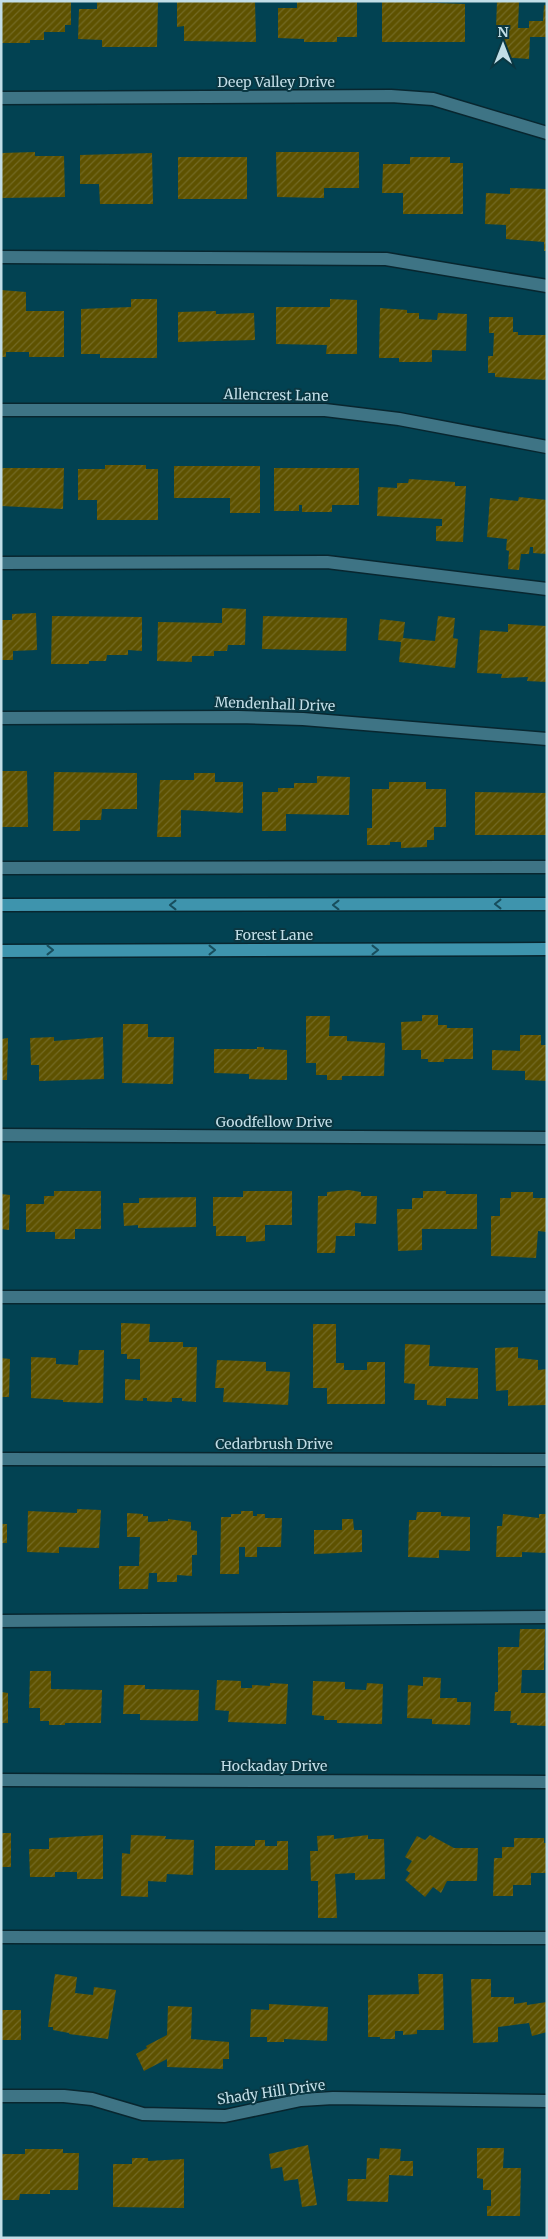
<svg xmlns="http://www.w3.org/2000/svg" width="548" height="2239" viewBox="0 0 548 2239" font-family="Merriweather,serif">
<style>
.building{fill:url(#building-hatch)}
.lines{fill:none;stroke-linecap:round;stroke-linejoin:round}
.minor-casing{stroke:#08262f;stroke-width:15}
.major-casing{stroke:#08262f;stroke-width:15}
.minor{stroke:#3e7485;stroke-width:12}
.major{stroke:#3e94ad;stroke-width:12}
.oneway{stroke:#174e5d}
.labels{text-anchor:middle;stroke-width:4;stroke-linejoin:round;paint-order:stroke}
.street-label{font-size:14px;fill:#c2dee7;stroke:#0a3742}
</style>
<defs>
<pattern id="building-hatch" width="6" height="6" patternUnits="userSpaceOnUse" patternTransform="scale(1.25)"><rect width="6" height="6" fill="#5e5200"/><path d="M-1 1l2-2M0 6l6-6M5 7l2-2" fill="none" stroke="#736a25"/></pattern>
</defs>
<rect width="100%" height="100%" fill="#024252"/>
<!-- building -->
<g class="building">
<polygon points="1,1 71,1 71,25 65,25 65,32 44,32 44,40 30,40 30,43 1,43"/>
<polygon points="97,1 158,1 157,47 102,47 102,40 78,39 79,9 97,9"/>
<polygon points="177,1 255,1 256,42 184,41 184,26 177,27"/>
<polygon points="297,1 357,1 357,37 337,37 337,42 304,42 304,39 278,38 278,8 297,8"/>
<polygon points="382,1 465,4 465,42 382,42"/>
<polygon points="497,1 519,2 518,28 529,28 529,21 543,21 544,5 547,6 547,37 530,37 529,59 502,57 503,28 496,28"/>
<polygon points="35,152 35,156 64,156 65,197 1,198 1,153"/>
<polygon points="276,152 359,152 359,188 324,188 324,198 277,197"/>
<polygon points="152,153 153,204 100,204 99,184 80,184 80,155"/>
<rect x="178" y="157" width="69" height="42"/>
<polygon points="410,157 450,157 450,163 463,163 463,214 403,214 403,193 382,193 383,164 410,164"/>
<polygon points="510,188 547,189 547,251 544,251 544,242 506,239 506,225 485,224 486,193 510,194"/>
<polygon points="1,290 26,292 26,311 64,311 64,357 29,357 29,352 6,352 6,357 1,357"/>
<polygon points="131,299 157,299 157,358 100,358 100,354 81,354 81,309 131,307"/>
<polygon points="330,299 357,300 357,354 326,354 327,345 276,344 276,307 330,307"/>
<polygon points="380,308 407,310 407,313 419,313 419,319 437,320 438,313 467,314 466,351 432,350 432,362 399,362 399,358 379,358"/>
<polygon points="216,311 216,314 254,313 255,340 178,342 178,312"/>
<polygon points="489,317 513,317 513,332 518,332 518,335 547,335 547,380 495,377 495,373 488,373 488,356 493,356 494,333 489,333"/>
<polygon points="105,465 146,465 146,469 158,469 158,520 97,520 97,500 78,500 78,469 105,469"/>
<polygon points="174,466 260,466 260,513 230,513 230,498 174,498"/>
<polygon points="1,468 64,468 63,509 1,506"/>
<polygon points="274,468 359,468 359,505 332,505 332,512 302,512 302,505 299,505 299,511 274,511"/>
<polygon points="409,479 455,482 455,486 466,486 463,542 436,541 436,526 442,526 442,519 377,516 378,487 397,488 397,483 408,483"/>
<polygon points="519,497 547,500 547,554 533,553 533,547 530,547 529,554 521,554 519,570 508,569 509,551 506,550 507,539 487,537 490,498 518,501"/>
<polygon points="222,608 246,609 245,645 228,645 227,651 214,651 214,656 192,656 192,662 157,661 158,622 222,623"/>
<polygon points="36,613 37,650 13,651 13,660 1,660 1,620 12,620 12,614"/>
<polygon points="52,616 142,617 142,651 128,650 128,655 107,655 106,661 89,661 89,664 51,664"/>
<polygon points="263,616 347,618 346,651 262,649"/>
<polygon points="438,616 455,618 453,638 458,639 455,668 399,662 401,642 378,640 380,619 405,622 403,638 435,641"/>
<polygon points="508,624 547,626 547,682 527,681 528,677 501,678 502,674 477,673 480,630 508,632"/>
<polygon points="1,771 27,771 28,827 1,827"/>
<polygon points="54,772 137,773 137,809 102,809 101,820 80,820 80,831 53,831"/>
<polygon points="194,773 215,773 215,782 243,782 243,813 181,810 181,837 157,837 160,780 194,780"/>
<polygon points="317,776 350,777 349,815 286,814 286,831 262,831 262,792 278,792 278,788 294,788 294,783 317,783"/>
<polygon points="389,782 426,782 426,789 446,789 446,827 434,827 434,840 427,840 427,847 401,848 401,842 390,842 390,845 367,845 367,828 372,828 372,789 389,789"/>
<polygon points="475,792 547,793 547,835 475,835"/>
<polygon points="422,1015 438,1015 438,1025 447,1025 447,1028 473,1028 473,1059 444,1059 444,1062 428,1062 428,1059 421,1059 421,1050 402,1050 401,1022 422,1021"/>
<polygon points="306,1016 330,1016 329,1036 347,1036 347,1041 385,1043 384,1076 342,1076 342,1080 327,1080 327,1075 316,1075 316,1063 306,1063"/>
<polygon points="123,1024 148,1024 148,1037 174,1037 173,1084 122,1083"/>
<polygon points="520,1035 541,1035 541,1045 547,1045 547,1081 525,1080 525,1071 492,1070 492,1050 520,1051"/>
<polygon points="54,1037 54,1041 103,1037 104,1079 39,1081 39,1065 31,1065 30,1038"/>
<polygon points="8,1038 7,1080 1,1080 1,1039"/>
<polygon points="257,1047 264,1047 264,1049 287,1050 287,1080 249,1079 249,1074 214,1073 214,1049 257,1049"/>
<polygon points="349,1190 361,1192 361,1196 377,1196 376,1224 355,1223 355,1236 336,1236 335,1253 317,1253 318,1196 327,1196 327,1192"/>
<polygon points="54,1191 101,1191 101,1229 75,1229 75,1239 55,1239 55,1232 26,1232 26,1204 44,1204 44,1196 54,1196"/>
<polygon points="243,1191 292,1191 292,1225 265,1225 265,1241 246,1242 246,1236 216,1236 216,1226 213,1226 213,1197 243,1197"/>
<polygon points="423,1191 446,1191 446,1194 477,1194 477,1229 422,1229 422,1250 398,1251 397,1209 412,1209 412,1198 423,1198"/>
<polygon points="511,1192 533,1192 533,1198 547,1198 547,1232 538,1231 536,1258 491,1256 491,1216 500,1216 500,1198 511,1198"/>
<polygon points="1,1194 10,1195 9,1230 1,1229"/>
<polygon points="196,1197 196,1227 138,1228 138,1225 124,1226 123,1203 139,1203 139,1198"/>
<polygon points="121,1323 150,1324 149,1342 183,1342 183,1347 197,1347 196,1402 182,1401 182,1398 172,1398 172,1402 147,1401 147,1398 143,1398 143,1401 125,1400 125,1379 140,1380 140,1359 127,1359 127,1354 121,1354"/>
<polygon points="313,1324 336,1324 336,1363 344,1363 344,1370 367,1370 367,1362 385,1362 385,1404 327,1404 327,1388 313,1388"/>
<polygon points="405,1344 430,1345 429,1366 478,1368 478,1399 446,1398 446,1406 427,1405 427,1400 414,1400 415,1384 404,1383"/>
<polygon points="518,1347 518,1358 538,1360 538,1370 547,1369 547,1405 508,1406 508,1390 496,1391 495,1348"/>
<polygon points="79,1350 104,1350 103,1403 63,1402 63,1400 31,1398 31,1357 56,1358 56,1364 78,1365"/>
<polygon points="1,1358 10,1359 9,1397 1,1397"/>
<polygon points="217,1360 266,1362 266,1371 290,1372 288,1405 223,1402 224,1388 215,1388"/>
<polygon points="77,1509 101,1510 99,1548 59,1547 59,1553 27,1552 28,1511 77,1513"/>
<polygon points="241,1511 253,1511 253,1516 257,1516 257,1514 265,1514 265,1518 282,1518 281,1547 257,1547 257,1557 245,1557 245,1547 239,1547 239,1574 220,1574 221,1517 231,1517 231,1514 241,1514"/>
<polygon points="417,1512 441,1512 441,1516 470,1517 470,1551 439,1550 439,1558 408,1557 409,1520 416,1520"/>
<polygon points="127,1513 143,1514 143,1516 148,1516 148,1522 168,1521 168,1519 191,1522 191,1530 197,1531 197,1555 192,1555 192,1576 177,1575 177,1582 157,1582 157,1573 149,1573 148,1589 119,1589 119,1566 139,1566 140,1537 127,1537"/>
<polygon points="503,1514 539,1518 539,1514 547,1514 547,1553 522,1552 522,1557 496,1557 497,1526 502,1526"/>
<polygon points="342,1519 353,1519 354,1530 362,1530 362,1552 314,1554 314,1530 342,1530"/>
<rect x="1" y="1524" width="6" height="19"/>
<polygon points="520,1629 545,1629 544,1670 522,1670 521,1693 547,1693 547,1726 517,1725 517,1723 510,1723 511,1711 494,1711 495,1692 498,1692 498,1647 519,1647"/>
<polygon points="30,1671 51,1671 51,1689 102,1690 101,1723 65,1723 65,1725 49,1725 49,1721 40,1721 40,1708 29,1708"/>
<polygon points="423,1677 441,1678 440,1698 457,1698 457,1702 471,1702 470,1725 432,1724 432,1719 407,1718 408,1685 423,1686"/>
<polygon points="217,1680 241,1681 241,1688 252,1688 252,1685 270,1686 270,1683 288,1684 286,1724 228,1722 229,1711 215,1710"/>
<polygon points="313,1681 345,1682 345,1689 366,1690 367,1683 383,1684 382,1724 337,1723 337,1720 324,1720 324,1716 312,1715"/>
<polygon points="124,1685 145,1685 145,1689 199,1690 198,1721 140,1720 140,1714 123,1714"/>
<polygon points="1,1692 8,1693 8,1723 1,1723"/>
<rect x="1" y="1833" width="10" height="34"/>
<polygon points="103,1835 103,1879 77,1879 77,1872 55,1872 55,1877 30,1877 29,1849 49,1849 49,1838"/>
<polygon points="131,1835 166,1836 165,1839 194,1840 193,1875 167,1874 166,1882 148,1881 148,1897 121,1896 122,1853 130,1854"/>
<polygon points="334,1835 334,1839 368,1835 368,1839 384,1839 385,1879 355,1880 355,1873 335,1874 337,1918 318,1918 318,1881 311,1881 310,1851 318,1851 317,1836"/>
<polygon points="430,1835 454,1848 478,1848 477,1881 447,1881 441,1893 433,1887 425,1897 405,1880 410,1873 406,1870 412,1861 405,1857 417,1836 425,1840"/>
<polygon points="514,1838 544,1838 544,1843 547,1843 547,1873 531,1873 531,1885 513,1885 513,1896 493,1896 494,1858 502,1858 502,1847 514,1847"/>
<polygon points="255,1840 265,1840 265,1846 277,1846 277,1841 288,1841 288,1870 215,1870 215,1846 255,1846"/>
<polygon points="55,1974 77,1977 75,1993 93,1995 94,1987 116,1990 108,2039 69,2034 69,2033 53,2030 53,2027 48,2027"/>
<polygon points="418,1974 443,1974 444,2030 417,2030 417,2034 403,2035 403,2031 395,2031 395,2039 380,2039 380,2037 368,2037 368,1995 419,1994"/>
<polygon points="471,1979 491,1979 491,1997 514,1997 514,2004 527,2002 527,2005 547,2002 547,2032 532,2036 529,2023 498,2027 498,2042 473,2043"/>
<polygon points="269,2004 328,2007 327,2041 284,2039 284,2042 267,2042 267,2037 250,2037 251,2009 269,2010"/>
<polygon points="168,2006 192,2007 191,2039 229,2042 229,2059 223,2059 223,2069 167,2067 167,2059 144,2071 136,2054 147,2048 146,2046 167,2035"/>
<rect x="1" y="2010" width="20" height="30"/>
<polygon points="308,2145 317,2205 302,2207 298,2179 284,2181 282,2167 271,2169 269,2154"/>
<polygon points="380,2148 401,2149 400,2161 413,2161 413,2176 389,2175 388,2202 347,2201 348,2179 366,2179 367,2158 379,2159"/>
<polygon points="477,2148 504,2148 503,2168 521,2168 520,2216 487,2216 487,2206 491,2206 491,2190 483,2190 483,2179 477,2178"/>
<polygon points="25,2149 63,2149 63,2153 79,2153 78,2190 50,2190 50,2194 20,2194 19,2200 1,2200 1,2154 25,2154"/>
<polygon points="132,2158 148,2158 148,2161 184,2159 184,2208 113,2207 113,2164 132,2164"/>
</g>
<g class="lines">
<defs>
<g id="minor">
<polyline points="1,98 391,96 433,99 547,133"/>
<polyline points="1,257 386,259 547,286"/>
<polyline points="1,410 325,410 399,419 547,447"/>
<polyline points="1,563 327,562 547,589"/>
<polyline points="1,718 238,717 303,719 547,739"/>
<polyline points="1,868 547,867"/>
<polyline points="1,1135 547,1138"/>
<polyline points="1,1297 547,1297"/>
<polyline points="1,1459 547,1460"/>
<polyline points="1,1621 547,1617"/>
<polyline points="1,1780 547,1782"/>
<polyline points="1,1937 547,1938"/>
<polyline points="1,2096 64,2096 92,2099 143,2114 225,2116 301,2100 333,2098 547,2101"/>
</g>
<g id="major">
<polyline points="1,905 547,904"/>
<polyline points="1,951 547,949"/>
</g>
</defs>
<!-- minor casing -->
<use href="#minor" class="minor-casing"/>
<!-- major casing -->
<use href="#major" class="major-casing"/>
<!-- minor -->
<use href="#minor" class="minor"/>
<!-- major -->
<use href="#major" class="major"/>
</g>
<!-- one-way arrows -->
<defs><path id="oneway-chevron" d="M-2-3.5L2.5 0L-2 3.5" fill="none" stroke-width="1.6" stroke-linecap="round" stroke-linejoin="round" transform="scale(1.25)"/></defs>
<g class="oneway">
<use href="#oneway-chevron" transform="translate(498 904) rotate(180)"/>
<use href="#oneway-chevron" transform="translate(173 905) rotate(180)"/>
<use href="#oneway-chevron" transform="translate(336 905) rotate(180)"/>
<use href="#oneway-chevron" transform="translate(50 950)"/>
<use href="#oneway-chevron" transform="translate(212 950)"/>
<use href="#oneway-chevron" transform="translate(375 950)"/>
</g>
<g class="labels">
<!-- street labels -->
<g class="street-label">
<text x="276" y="87">Deep Valley Drive</text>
<text transform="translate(276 395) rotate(1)" y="5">Allencrest Lane</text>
<text transform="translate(275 704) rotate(2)" y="5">Mendenhall Drive</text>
<text x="274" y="940">Forest Lane</text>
<text x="274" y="1127">Goodfellow Drive</text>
<text x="274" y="1449">Cedarbrush Drive</text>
<text x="274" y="1771">Hockaday Drive</text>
<text transform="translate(271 2092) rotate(-8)" y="5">Shady Hill Drive</text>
</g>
</g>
<!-- border -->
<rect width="548" height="2239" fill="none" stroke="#c2dee7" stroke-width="5"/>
<!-- north arrow -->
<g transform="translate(503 45)" stroke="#0a3742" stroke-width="4" paint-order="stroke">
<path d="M0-4L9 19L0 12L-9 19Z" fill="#c2dee7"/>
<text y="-8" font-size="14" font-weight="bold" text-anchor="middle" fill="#c2dee7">N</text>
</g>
</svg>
